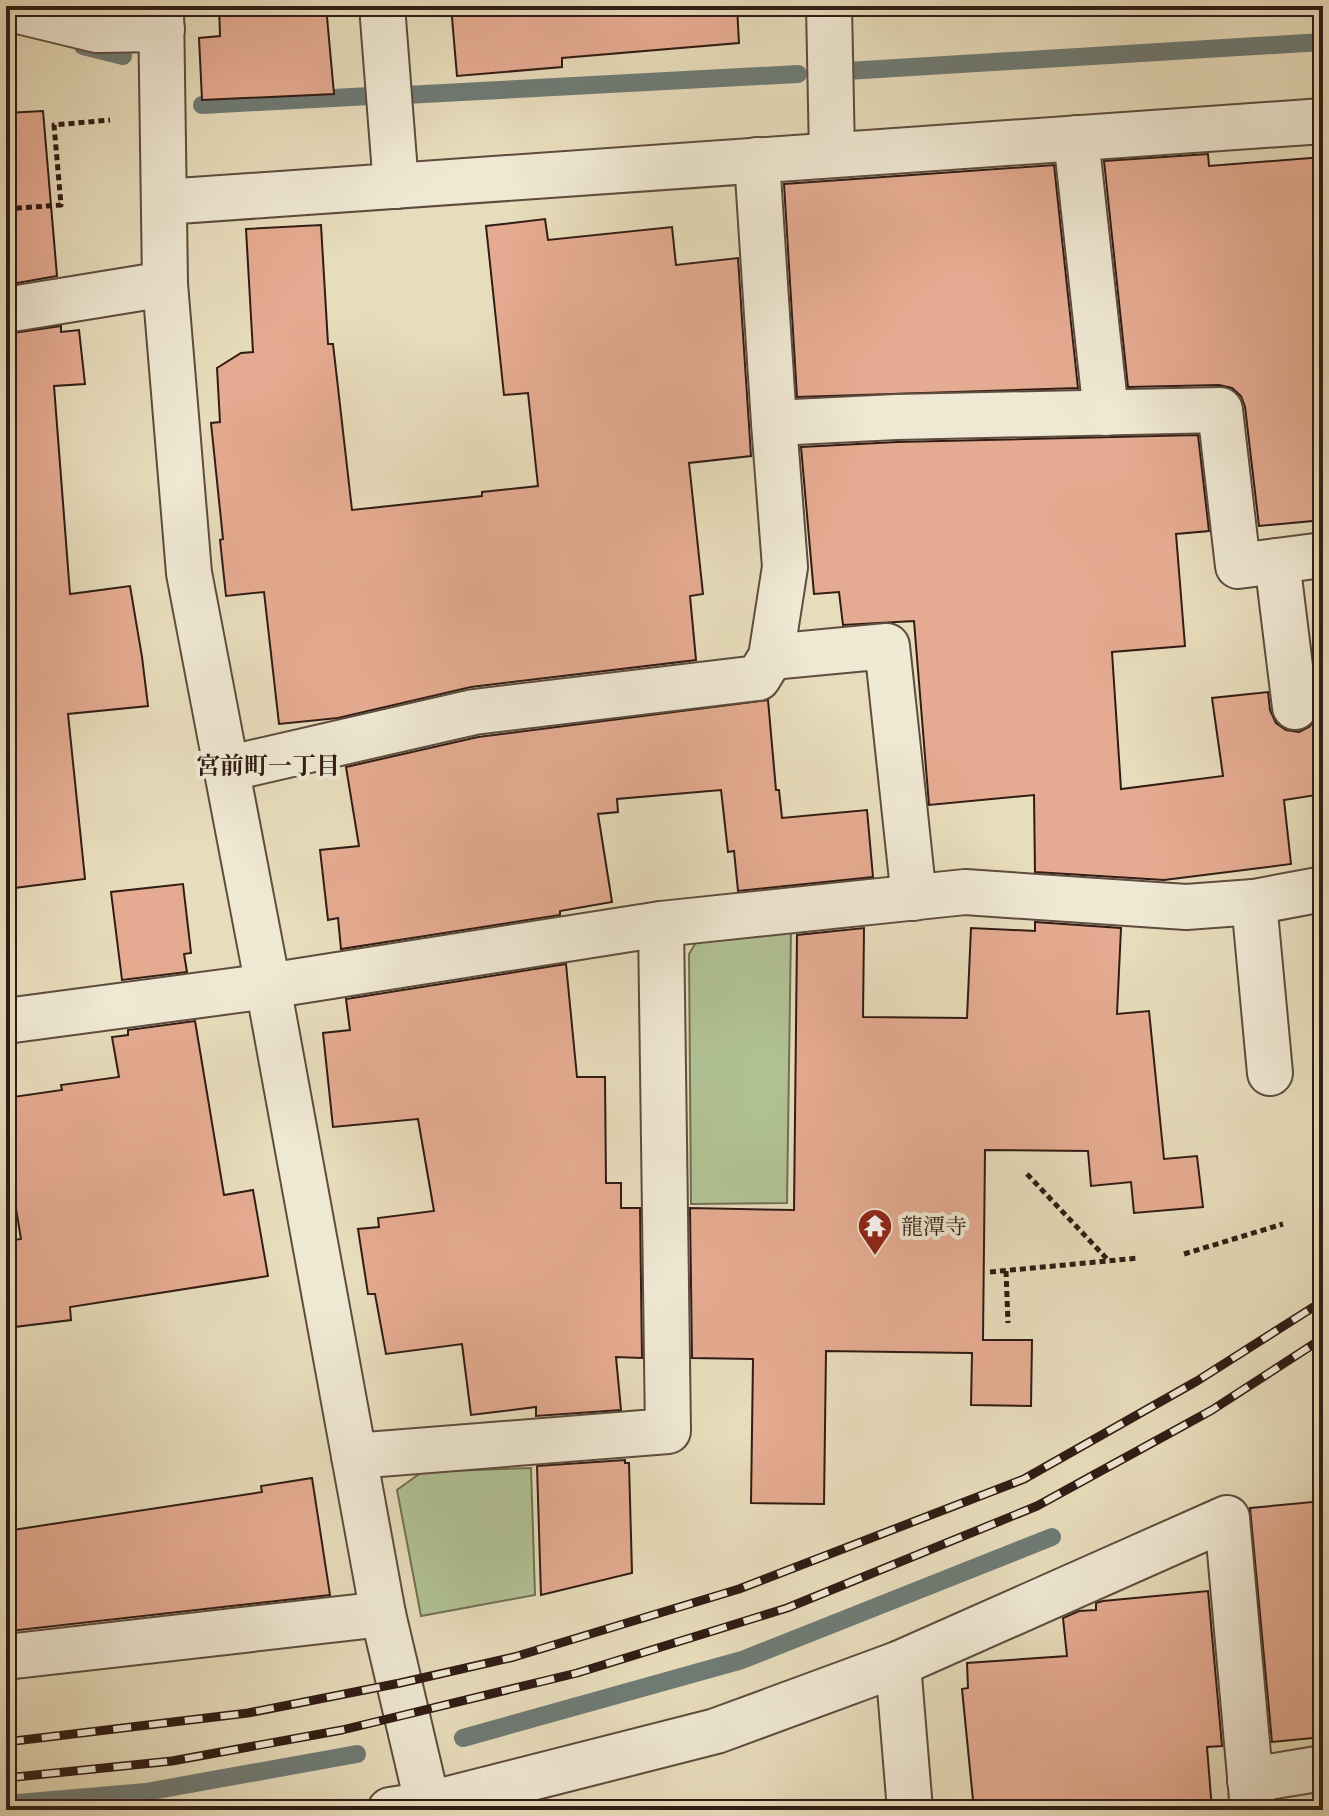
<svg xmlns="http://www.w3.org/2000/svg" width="1329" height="1816" viewBox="0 0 1329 1816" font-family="'Libre Caslon Text','Noto Serif JP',serif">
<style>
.green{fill:#b1c294;stroke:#716f54;stroke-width:2}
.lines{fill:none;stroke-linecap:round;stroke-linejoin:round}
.stream{stroke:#6f7b75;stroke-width:18}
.building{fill:#e5ab92;stroke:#311c14;stroke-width:2}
.minor-casing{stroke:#5e4c3e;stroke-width:48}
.path{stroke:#311c14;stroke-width:5;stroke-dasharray:6 4;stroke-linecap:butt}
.minor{stroke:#efe8d3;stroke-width:44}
.rail-casing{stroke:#311c14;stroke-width:9}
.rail{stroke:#efe8d3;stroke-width:6;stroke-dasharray:18;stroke-linecap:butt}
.labels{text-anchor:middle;stroke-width:8;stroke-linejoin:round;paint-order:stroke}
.poi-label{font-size:22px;fill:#311c14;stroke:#efe8d3;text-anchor:start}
.neighbourhood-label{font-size:24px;font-weight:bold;fill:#311c14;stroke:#efe8d3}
</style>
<rect width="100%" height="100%" fill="#e7dcbb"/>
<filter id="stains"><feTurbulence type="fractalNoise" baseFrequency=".0025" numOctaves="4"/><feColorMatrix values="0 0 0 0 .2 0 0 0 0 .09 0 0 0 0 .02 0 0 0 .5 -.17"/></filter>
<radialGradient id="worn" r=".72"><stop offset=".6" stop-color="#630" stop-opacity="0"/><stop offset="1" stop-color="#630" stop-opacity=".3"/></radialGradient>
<!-- green -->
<g class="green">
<polygon points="791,928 787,1203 691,1204 689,954 698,939"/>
<polygon points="531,1468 535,1595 421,1616 397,1490 422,1472"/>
</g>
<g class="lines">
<!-- stream -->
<g class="stream">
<polyline points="83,46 123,56"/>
<polyline points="847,71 1323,42"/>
<polyline points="405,95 798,74"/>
<polyline points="202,105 370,96"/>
<polyline points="463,1738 742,1660 1052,1537"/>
<polyline points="6,1804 146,1792 357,1754"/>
</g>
</g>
<!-- building -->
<g class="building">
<polygon points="219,6 326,6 334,94 202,100 199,38 220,36"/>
<polygon points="451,6 737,6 739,43 562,58 562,67 457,76"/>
<polygon points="43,111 57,276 6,285 6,113"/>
<polygon points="1208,154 1209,166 1323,157 1323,275 1313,276 1323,391 1323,437 1318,437 1323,520 1259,526 1245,407 1241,396 1232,388 1219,385 1128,387 1104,161"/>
<polygon points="1054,165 1078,388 797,397 784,184"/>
<polygon points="545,219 548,240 672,227 676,265 738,258 751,456 689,463 703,594 690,596 696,660 471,687 338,718 279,724 264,592 226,596 220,540 223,539 211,423 220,422 217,368 241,353 253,352 246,229 321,225 328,344 333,344 352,510 482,496 482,492 538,486 528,393 504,395 486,226"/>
<polygon points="61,326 61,332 79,330 85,384 54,386 70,594 130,586 142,657 148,706 68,714 85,879 6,889 6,334"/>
<polygon points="1198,435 1209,531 1176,534 1185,646 1112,652 1121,789 1223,776 1212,698 1268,692 1270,710 1276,723 1286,730 1299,732 1309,727 1318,717 1320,704 1318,686 1323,685 1323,794 1284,800 1291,864 1164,880 1035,872 1034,795 929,805 914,621 843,625 839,592 814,594 801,447 897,442"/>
<polygon points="768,700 776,790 779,790 782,818 867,810 873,877 738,891 734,851 728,852 721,790 617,799 618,812 598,814 612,902 560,911 560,915 341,949 338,918 328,920 320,850 359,846 346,767 478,737"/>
<polygon points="183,884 191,953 184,954 187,972 122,980 111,892"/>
<polygon points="1035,922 1121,928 1117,1014 1149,1011 1164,1159 1197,1156 1203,1207 1134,1213 1131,1182 1091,1186 1088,1151 985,1150 983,1340 1032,1340 1031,1406 971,1405 972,1353 826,1351 824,1504 751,1503 753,1359 692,1358 690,1208 794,1210 797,935 864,928 863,1017 967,1018 971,928 1035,931"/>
<polygon points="566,964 577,1077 605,1077 606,1183 621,1183 621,1208 640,1208 642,1358 616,1357 621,1410 536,1416 536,1407 471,1415 462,1344 386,1354 375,1294 368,1294 358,1229 379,1227 378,1218 434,1211 418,1119 333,1127 323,1033 350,1030 346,999"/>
<polygon points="195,1021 224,1195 253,1190 268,1276 70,1307 71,1320 6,1328 6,1241 21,1239 6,1148 6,1098 62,1090 61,1085 119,1077 112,1037 128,1035 128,1030"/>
<polygon points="625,1460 625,1463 629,1463 632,1573 541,1595 537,1466"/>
<polygon points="312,1478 330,1595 10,1631 6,1608 6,1531 262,1492 261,1486"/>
<polygon points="1323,1501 1323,1737 1272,1742 1250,1508"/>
<polygon points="1208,1591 1222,1746 1207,1747 1212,1810 974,1810 962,1689 968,1688 967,1663 1067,1656 1063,1618 1079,1611 1096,1610 1096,1603 1103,1601"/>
</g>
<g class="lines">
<defs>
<g id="minor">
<polyline points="161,6 165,284 189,573 268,986 383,1614 429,1810"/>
<polyline points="382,6 396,186"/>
<polyline points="829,6 832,155"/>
<polyline points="6,8 97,30 162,29"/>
<polyline points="1076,138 1106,413"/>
<polyline points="757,160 774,423 896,417 1220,410 1238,566 1323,555"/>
<polyline points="164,202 1323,121"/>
<polyline points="6,310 165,284"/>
<polyline points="1277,561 1295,707"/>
<polyline points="771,657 887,646 914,898"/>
<polyline points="226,769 474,712 758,678 771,657 785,567 774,423"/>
<polyline points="1254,902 1270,1073"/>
<polyline points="6,1021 268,986 661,924 965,892 1186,907 1254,902 1323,889"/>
<polyline points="354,1456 668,1431 661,924"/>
<polyline points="6,1657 383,1614"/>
<polyline points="898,1664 910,1810"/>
<polyline points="1250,1780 1323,1768"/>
<polyline points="390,1810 429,1804 716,1731 898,1664 1227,1518 1253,1810"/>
</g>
</defs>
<!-- minor casing -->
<use href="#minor" class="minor-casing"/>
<!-- path -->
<g class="path">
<polyline points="6,209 61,205 54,125 110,120"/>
<polyline points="1027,1174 1108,1260"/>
<polyline points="1184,1254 1283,1224"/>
<polyline points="1006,1271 1008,1323"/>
<polyline points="990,1272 1139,1258"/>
</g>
<!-- minor -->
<use href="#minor" class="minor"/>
<defs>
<g id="rail">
<polyline points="6,1742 248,1713 400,1683 514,1657 739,1589 1024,1479 1197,1381 1323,1301"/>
<polyline points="6,1778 172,1761 342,1730 577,1673 787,1608 1037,1506 1212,1410 1323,1338"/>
</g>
</defs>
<!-- rail casing -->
<use href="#rail" class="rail-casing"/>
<!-- rail -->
<use href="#rail" class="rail"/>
</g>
<!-- icons -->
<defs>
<symbol id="temple-pin" viewBox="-11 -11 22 30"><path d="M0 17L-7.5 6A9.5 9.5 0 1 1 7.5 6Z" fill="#8f2418" stroke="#efe8d3"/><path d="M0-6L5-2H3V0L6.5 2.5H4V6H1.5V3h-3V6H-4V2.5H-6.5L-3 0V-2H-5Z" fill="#fff"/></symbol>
</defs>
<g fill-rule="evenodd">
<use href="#temple-pin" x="855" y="1206" width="40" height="54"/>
</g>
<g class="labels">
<!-- poi labels -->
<g class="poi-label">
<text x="901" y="1234">龍潭寺</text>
</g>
<!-- neighbourhood labels -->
<g class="neighbourhood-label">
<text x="268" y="774">宮前町一丁目</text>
</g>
</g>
<!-- margin -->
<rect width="1329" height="1816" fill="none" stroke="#e7dcbb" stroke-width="32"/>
<rect x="8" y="8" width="1313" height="1800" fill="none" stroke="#311c14" stroke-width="4"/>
<rect x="16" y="16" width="1297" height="1784" fill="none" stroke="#311c14" stroke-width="2"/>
<rect width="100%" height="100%" filter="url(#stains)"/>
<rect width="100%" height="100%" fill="url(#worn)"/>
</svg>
